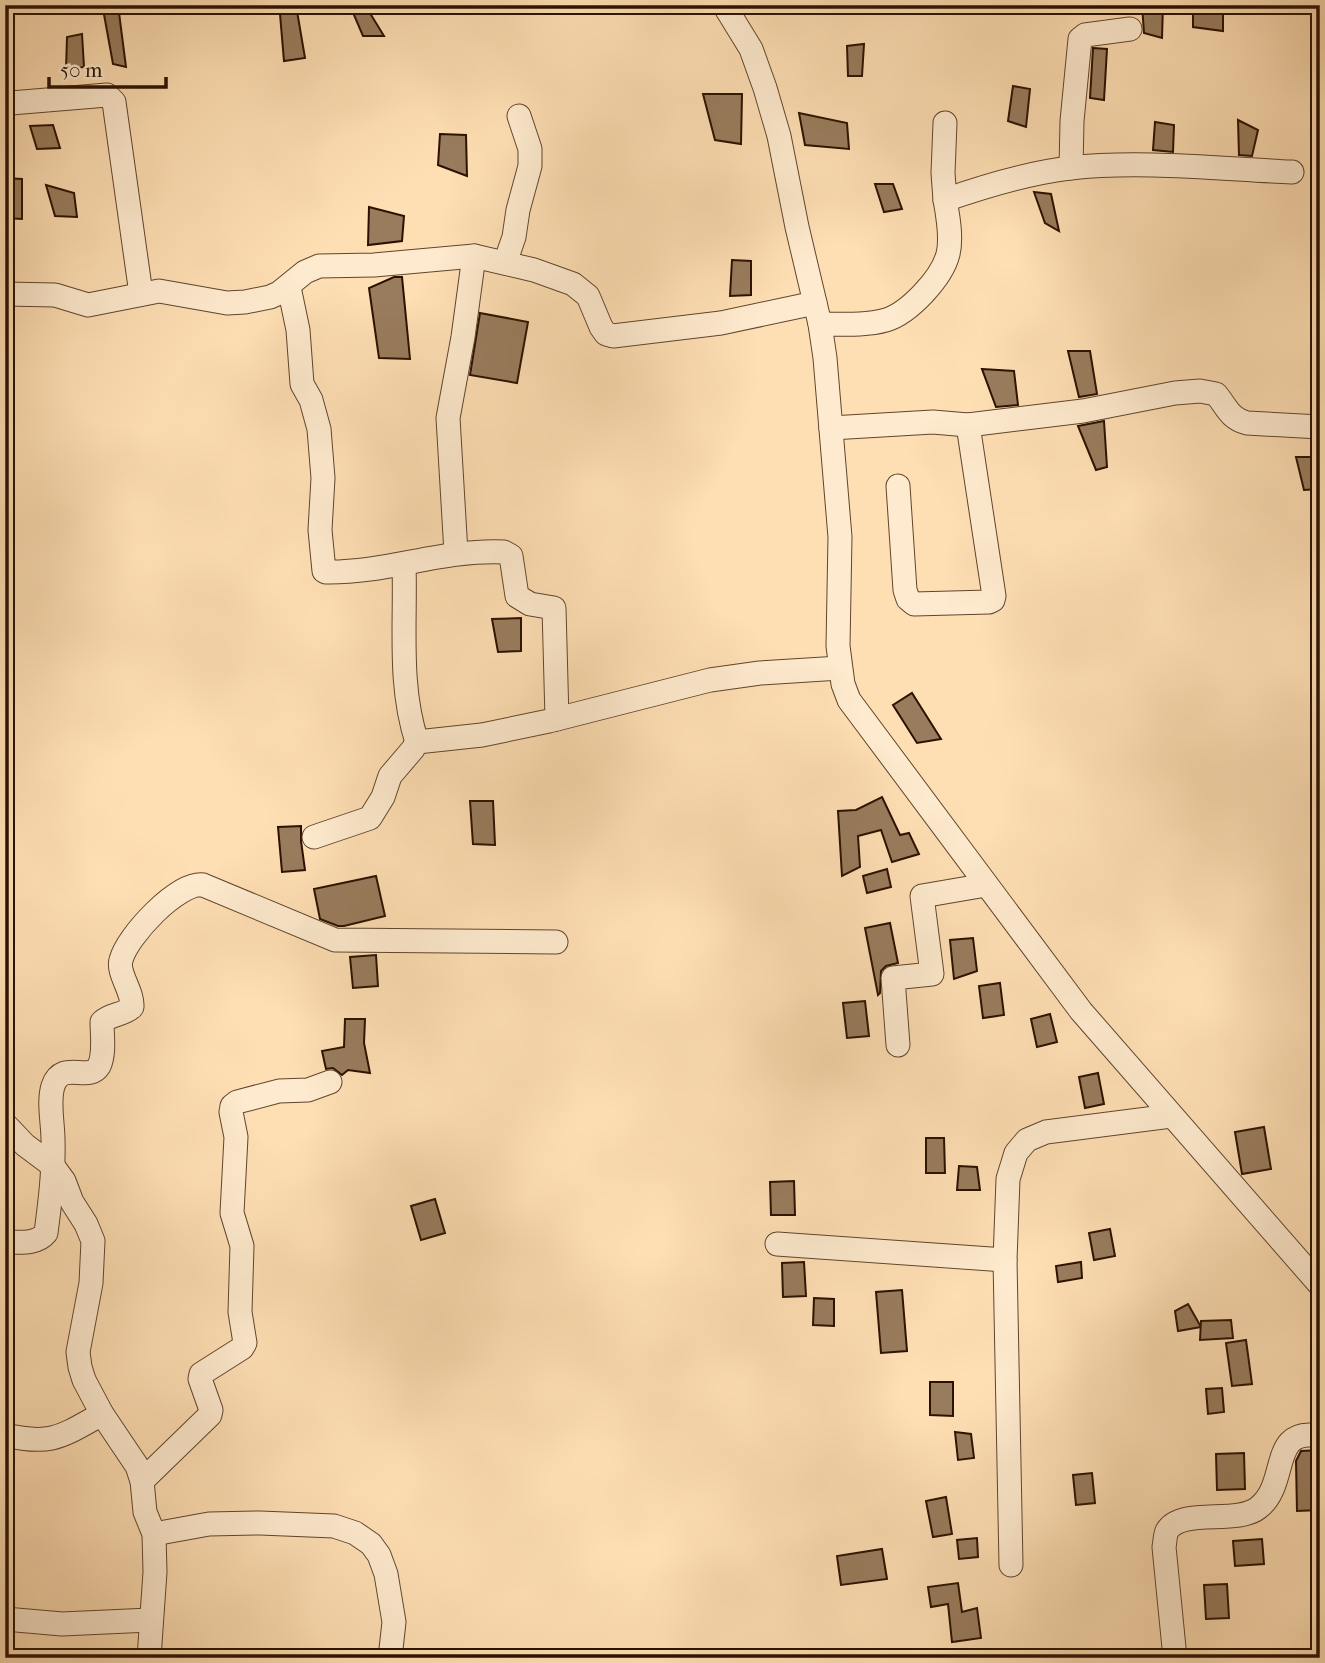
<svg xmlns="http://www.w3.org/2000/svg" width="1325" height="1663" viewBox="0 0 1325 1663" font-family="'IM FELL French Canon',serif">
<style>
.building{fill:#997c5d;stroke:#2b1200;stroke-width:2}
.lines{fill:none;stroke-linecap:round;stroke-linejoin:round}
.minor-casing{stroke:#60452d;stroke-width:25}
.minor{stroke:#feeace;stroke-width:23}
</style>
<rect width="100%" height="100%" fill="#fedeb3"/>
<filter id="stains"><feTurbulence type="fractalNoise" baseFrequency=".00286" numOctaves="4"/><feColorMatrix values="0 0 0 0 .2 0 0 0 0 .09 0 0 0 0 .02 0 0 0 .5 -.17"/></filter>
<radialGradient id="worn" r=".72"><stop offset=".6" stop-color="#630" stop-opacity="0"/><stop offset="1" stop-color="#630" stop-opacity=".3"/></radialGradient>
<!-- building -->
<g class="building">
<polygon points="118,5 126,67 113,64 103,9"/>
<polygon points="365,5 384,36 363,36 351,8"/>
<polygon points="1142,5 1163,5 1162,38 1144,33"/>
<polygon points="1193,5 1223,5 1223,31 1193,27"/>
<polygon points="297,11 305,58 284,61 280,14"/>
<polygon points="82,34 84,67 66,70 67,37"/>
<polygon points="864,44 862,76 848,76 847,46"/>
<polygon points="1093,48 1107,49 1104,100 1090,98"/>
<polygon points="1013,86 1030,89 1026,127 1008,121"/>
<polygon points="703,94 742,94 741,144 715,140"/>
<polygon points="799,113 847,123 849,149 805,145"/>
<polygon points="1238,120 1258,130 1252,156 1239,155"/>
<polygon points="1155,122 1174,125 1173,152 1153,150"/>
<polygon points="53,125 60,148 37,149 30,126"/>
<polygon points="440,134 466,135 467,176 438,165"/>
<polygon points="5,178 22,179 22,219 5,218"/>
<polygon points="875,184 893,184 902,209 884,212"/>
<polygon points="46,185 74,193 77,217 55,216"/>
<polygon points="1034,192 1051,194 1059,231 1045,223"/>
<polygon points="369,207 404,216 402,241 368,245"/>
<polygon points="732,260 751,261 751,295 730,296"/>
<polygon points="394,277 402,277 410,359 379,358 369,288"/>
<polygon points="480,313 528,322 517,383 470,375"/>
<polygon points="1068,351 1090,351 1097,394 1079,397"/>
<polygon points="982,369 1014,371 1018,405 996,407"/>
<polygon points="1104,421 1107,467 1096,470 1078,426"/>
<polygon points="1296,457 1320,457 1320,489 1304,490"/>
<polygon points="521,618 521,651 498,652 492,619"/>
<polygon points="912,693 941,739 917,743 893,705"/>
<polygon points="882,797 900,835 909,833 919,854 892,862 881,830 858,836 860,867 842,876 838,811 856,810"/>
<polygon points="470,801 493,801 495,845 473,844"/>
<polygon points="301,826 301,841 305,870 282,872 278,827"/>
<polygon points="887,869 891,887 867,893 863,876"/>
<polygon points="376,876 385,916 344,926 338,926 320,919 314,889"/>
<polygon points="890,923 898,963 886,966 881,971 880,993 878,995 865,928"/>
<polygon points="973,938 977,971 954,979 950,940"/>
<polygon points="376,955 378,986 353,988 350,957"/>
<polygon points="1000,983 1004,1015 983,1018 979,986"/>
<polygon points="865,1001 869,1036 847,1038 843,1003"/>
<polygon points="1050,1014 1057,1042 1037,1047 1031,1019"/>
<polygon points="345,1019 365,1019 364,1043 370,1073 348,1070 342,1075 333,1068 326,1069 322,1051 344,1047"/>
<polygon points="1098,1073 1104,1104 1085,1108 1079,1077"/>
<polygon points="1264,1127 1271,1169 1242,1174 1235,1132"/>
<polygon points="926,1138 944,1138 945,1173 926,1173"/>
<polygon points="959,1166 977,1167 980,1190 957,1190"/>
<polygon points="794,1181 795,1215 771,1215 770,1182"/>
<polygon points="435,1199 445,1233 421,1240 411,1206"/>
<polygon points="1110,1229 1115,1256 1094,1260 1089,1233"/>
<polygon points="804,1262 806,1296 783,1297 782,1263"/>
<polygon points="1081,1262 1082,1278 1058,1282 1056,1266"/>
<polygon points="902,1290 907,1351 881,1353 876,1292"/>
<polygon points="814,1298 834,1299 834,1326 813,1325"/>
<polygon points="1188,1304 1201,1327 1178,1331 1175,1311"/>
<polygon points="1231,1320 1233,1338 1200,1340 1201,1321"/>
<polygon points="1246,1340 1252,1384 1232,1386 1226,1343"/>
<polygon points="930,1382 953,1382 953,1416 930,1415"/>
<polygon points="1222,1388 1224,1412 1208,1414 1206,1389"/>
<polygon points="955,1432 971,1434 974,1458 958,1460"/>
<polygon points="1320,1450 1320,1510 1297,1511 1296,1461 1301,1451"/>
<polygon points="1244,1453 1245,1489 1217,1490 1216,1454"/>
<polygon points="1092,1473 1095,1503 1076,1505 1073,1475"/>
<polygon points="946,1497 952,1534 933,1537 926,1501"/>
<polygon points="977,1538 978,1557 959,1559 957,1540"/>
<polygon points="1262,1539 1264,1564 1235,1566 1233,1541"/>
<polygon points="882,1549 887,1579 841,1585 837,1556"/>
<polygon points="958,1583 962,1612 977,1608 981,1638 952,1642 948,1604 931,1607 928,1587"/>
<polygon points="1227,1584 1229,1618 1206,1619 1204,1585"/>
</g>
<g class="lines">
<defs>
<g id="minor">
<polyline points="724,5 751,49 765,88 779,136 797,227 820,324 825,358 840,537 838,646 843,684 849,700 1081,1011 1320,1285"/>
<polyline points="5,97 11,103 107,95 114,102 141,294"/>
<polyline points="1071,168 1072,121 1080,39 1085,35 1130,29"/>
<polyline points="945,200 943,173 945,123"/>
<polyline points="505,263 514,237 518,210 530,166 530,149 519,116"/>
<path d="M289,287L298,330L302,384L311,400L319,429L323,478L320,530L324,571L326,572C387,573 443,549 504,552L511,556L517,596L530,604L554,608L557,719"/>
<polyline points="5,294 55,295 88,305 159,291 227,303 245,302 270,297 279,293 305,272 319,266 374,265 474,256 534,270 573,284 588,296 601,327 606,334 613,336 721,323 815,303"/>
<path d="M820,324C841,324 865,326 886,320C909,313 942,278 948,254C952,238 948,216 945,200C985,186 1028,173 1070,168C1141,160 1221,169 1292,172"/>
<path d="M831,428L933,422L968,425L1083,411L1175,393L1200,391L1216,394C1227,407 1229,418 1247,423L1320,427"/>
<polyline points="898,486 905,590 908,599 914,604 989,602 993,600 994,596 968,425"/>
<polyline points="456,553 448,418 463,337 474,256"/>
<path d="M404,564C406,623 398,685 417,742L482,735L549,721L710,680L760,673L840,668"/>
<polyline points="314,837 370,818 383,797 390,776 413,749 417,742"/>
<polyline points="898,1045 893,978 932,974 922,896 986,885"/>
<polyline points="5,1124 25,1145 53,1166 64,1181 72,1202 86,1224 93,1241 91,1283 78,1352 80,1367 84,1380 102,1414 137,1466 142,1481 145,1512 154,1534 155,1572 149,1658"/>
<path d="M5,1242C19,1242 36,1245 46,1233C50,1202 54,1171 53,1140C53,1123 48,1102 53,1086C62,1059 89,1083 99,1066C105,1054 102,1035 102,1022C110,1014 124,1015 132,1007C133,991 117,973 121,960C127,936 178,882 203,885L335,940L556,942"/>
<polyline points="777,1244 1005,1260"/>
<path d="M5,1435C52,1446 62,1436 102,1414"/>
<polyline points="142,1481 210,1415 211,1410 200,1379 201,1374 242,1348 245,1343 240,1312 242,1246 232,1213 236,1137 231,1112 232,1106 237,1102 279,1091 308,1090 330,1082"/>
<polyline points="154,1534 209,1524 260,1523 334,1526 355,1533 371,1544 379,1555 386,1574 394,1622 390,1658"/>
<polyline points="1011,1565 1005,1260 1008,1179 1016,1153 1027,1140 1046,1132 1171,1116"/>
<polyline points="5,1619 62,1624 150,1620"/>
<path d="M1175,1658L1164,1547C1165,1542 1165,1535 1167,1531C1181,1507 1236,1525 1258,1508C1290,1484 1268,1426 1320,1436"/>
</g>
</defs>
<!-- minor casing -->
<use href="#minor" class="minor-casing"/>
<!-- minor -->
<use href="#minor" class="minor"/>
</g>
<!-- margin -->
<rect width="1325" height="1663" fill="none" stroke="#fedeb3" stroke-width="28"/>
<rect x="7" y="7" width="1311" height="1649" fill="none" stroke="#2b1200" stroke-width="3.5"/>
<rect x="14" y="14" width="1297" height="1635" fill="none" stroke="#2b1200" stroke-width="2"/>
<!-- scale -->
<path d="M49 77v10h117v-10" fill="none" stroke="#2b1200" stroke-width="3.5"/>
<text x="60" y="77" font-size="21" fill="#2b1200" stroke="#feeace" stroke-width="5" paint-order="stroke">50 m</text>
<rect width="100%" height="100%" filter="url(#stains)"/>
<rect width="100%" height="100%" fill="url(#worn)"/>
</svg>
